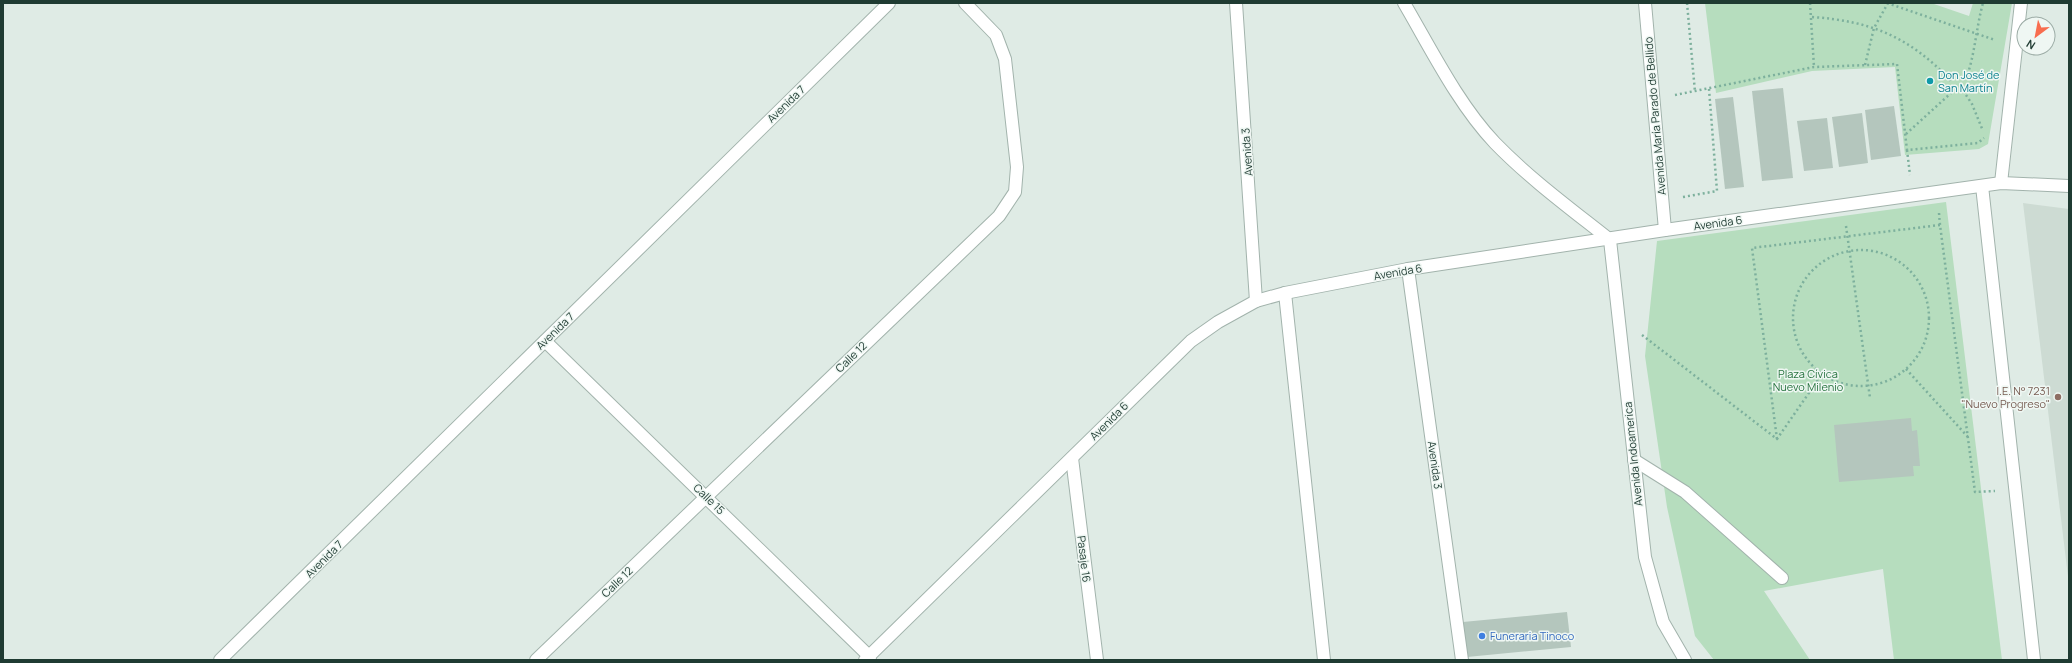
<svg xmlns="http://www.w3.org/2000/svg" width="2072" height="663" viewBox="0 0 2072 663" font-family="Manrope,sans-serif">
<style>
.built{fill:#cddbd3}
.green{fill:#b6ddbe}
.building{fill:#b4c6bd}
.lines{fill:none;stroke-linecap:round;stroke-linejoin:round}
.lane-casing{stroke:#a2b3ac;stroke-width:14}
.street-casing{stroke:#a2b3ac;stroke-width:14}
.path{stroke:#7db09d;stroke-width:2.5;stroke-dasharray:2 3;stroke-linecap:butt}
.lane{stroke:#fff;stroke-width:12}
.street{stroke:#fff;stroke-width:12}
.culture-dot{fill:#0f9aa8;stroke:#eff7f3;stroke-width:1.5}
.education-dot{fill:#8d6e63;stroke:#eff7f3;stroke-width:1.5}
.shop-dot{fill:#3f7fe0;stroke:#eff7f3;stroke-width:1.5}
.labels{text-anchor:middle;stroke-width:3;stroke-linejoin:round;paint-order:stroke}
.culture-label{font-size:11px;fill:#0d838f;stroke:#eff7f3;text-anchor:start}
.street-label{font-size:11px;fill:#1f3b32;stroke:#eff7f3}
.park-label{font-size:11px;fill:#287440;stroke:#eff7f3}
.education-label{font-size:11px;fill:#785e54;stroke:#eff7f3;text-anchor:end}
.shop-label{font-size:11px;fill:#366cbe;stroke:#eff7f3;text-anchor:start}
</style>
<rect width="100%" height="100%" fill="#dfebe5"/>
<!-- built -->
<polygon class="built" points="2023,203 2069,209 2069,585"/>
<!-- green -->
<g class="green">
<polygon points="1705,3 1931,3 1969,16 1973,3 2012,3 1988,144 1979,149 1905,155 1895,67 1812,71 1716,93"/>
<polygon points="1946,202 2002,660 1894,660 1883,569 1764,591 1810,660 1714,660 1695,636 1667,507 1645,356 1657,241"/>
</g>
<!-- building -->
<g class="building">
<polygon points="1783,88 1793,178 1762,181 1752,91"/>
<polygon points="1733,97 1744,187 1725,189 1715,99"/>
<polygon points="1894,106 1901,156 1871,160 1865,110"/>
<polygon points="1862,113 1868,163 1839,167 1832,117"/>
<polygon points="1827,118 1833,168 1804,171 1797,121"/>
<polygon points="1911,418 1912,431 1917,430 1920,466 1913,466 1914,476 1839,482 1834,425"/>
<polygon points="1567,612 1571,647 1467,657 1463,622"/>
</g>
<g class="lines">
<defs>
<polyline id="lane" points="1634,460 1685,492 1782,578"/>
<g id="street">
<polyline points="1236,3 1256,301"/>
<path d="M1404,3C1431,49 1458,104 1495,143C1530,179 1571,209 1610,240L1645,557L1663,622L1685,660"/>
<polyline points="1645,3 1665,230"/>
<polyline points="2001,183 2021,3"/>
<polyline points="1982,186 2034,660"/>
<polyline points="1408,269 1462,660"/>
<polyline points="1285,293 1324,660"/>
<polyline points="545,341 869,656 870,660"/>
<polyline points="1072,458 1097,660"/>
<polyline points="220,660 889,3"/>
<polyline points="536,660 999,216 1015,192 1017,167 1005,59 996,35 965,3"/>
<polyline points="865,660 1191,341 1218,322 1256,301 1285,293 1408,269 1665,230 2001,183 2069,186"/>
</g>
</defs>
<!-- lane casing -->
<use href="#lane" class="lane-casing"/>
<!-- street casing -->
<use href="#street" class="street-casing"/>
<!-- path -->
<g class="path">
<polyline points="1687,3 1695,92"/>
<polyline points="1810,3 1814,67"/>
<polyline points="1887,3 1995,40"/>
<path d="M1812,17C1871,21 1910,37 1951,81"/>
<polyline points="1865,65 1874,28 1888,3"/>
<path d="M1966,79C1975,55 1976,28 1983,3"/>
<polyline points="1675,95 1814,67 1897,64 1907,150 1978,143 1984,138"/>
<polyline points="1966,95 1972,104 1983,131"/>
<polyline points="1906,134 1951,93"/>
<polyline points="1907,150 1910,175"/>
<polyline points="1683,197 1717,191 1709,89"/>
<polyline points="1939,213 1940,225"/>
<polyline points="1846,226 1870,398"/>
<circle cx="1861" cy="318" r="68"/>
<polyline points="1642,335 1777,439 1822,374"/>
<polyline points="1906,369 1968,437"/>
<polyline points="1777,439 1752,248 1940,225 1975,492 1995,491"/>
</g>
<!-- lane -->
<use href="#lane" class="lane"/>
<!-- street -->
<use href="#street" class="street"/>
</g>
<!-- markers -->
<circle class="culture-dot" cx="1930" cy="81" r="4"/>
<circle class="education-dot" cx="2058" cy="397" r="4"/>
<circle class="shop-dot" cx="1482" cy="636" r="4"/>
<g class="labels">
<!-- culture labels -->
<g class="culture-label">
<text x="1938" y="79">Don José de<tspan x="1938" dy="13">San Martín</tspan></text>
</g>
<!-- street labels -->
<g class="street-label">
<text transform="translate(786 104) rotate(-44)" y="4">Avenida 7</text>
<text transform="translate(1655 116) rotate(-95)" y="4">Avenida María Parado de Bellido</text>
<text transform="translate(1247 152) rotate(-94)" y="4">Avenida 3</text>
<text transform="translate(1718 223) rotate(-8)" y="4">Avenida 6</text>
<text transform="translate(1398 272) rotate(-10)" y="4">Avenida 6</text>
<text transform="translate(555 331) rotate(-44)" y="4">Avenida 7</text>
<text transform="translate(851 357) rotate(-44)" y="4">Calle 12</text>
<text transform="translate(1109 421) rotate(-45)" y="4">Avenida 6</text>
<text transform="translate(1633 454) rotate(-96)" y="4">Avenida Indoamerica</text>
<text transform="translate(1435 465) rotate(82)" y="4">Avenida 3</text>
<text transform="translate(709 499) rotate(44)" y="4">Calle 15</text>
<text transform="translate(324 559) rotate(-45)" y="4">Avenida 7</text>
<text transform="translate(1084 559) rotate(83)" y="4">Pasaje 16</text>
<text transform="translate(617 582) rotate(-44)" y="4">Calle 12</text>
</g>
<!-- park labels -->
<g class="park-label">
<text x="1808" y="378">Plaza Cívica<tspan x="1808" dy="13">Nuevo Milenio</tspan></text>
</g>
<!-- education labels -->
<g class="education-label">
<text x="2050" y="395">I.E. N° 7231<tspan x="2050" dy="13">"Nuevo Progreso"</tspan></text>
</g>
<!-- shop labels -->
<g class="shop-label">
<text x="1490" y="640">Funeraria Tinoco</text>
</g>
</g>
<!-- border -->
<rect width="2072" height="663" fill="none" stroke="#1f3b32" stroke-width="8"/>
<!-- north arrow -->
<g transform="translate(2036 36) rotate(212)"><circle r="19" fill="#eff7f3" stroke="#9caca6"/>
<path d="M0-3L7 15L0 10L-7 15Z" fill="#f86d4f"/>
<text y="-6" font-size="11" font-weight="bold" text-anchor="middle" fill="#1f3b32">N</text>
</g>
</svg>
